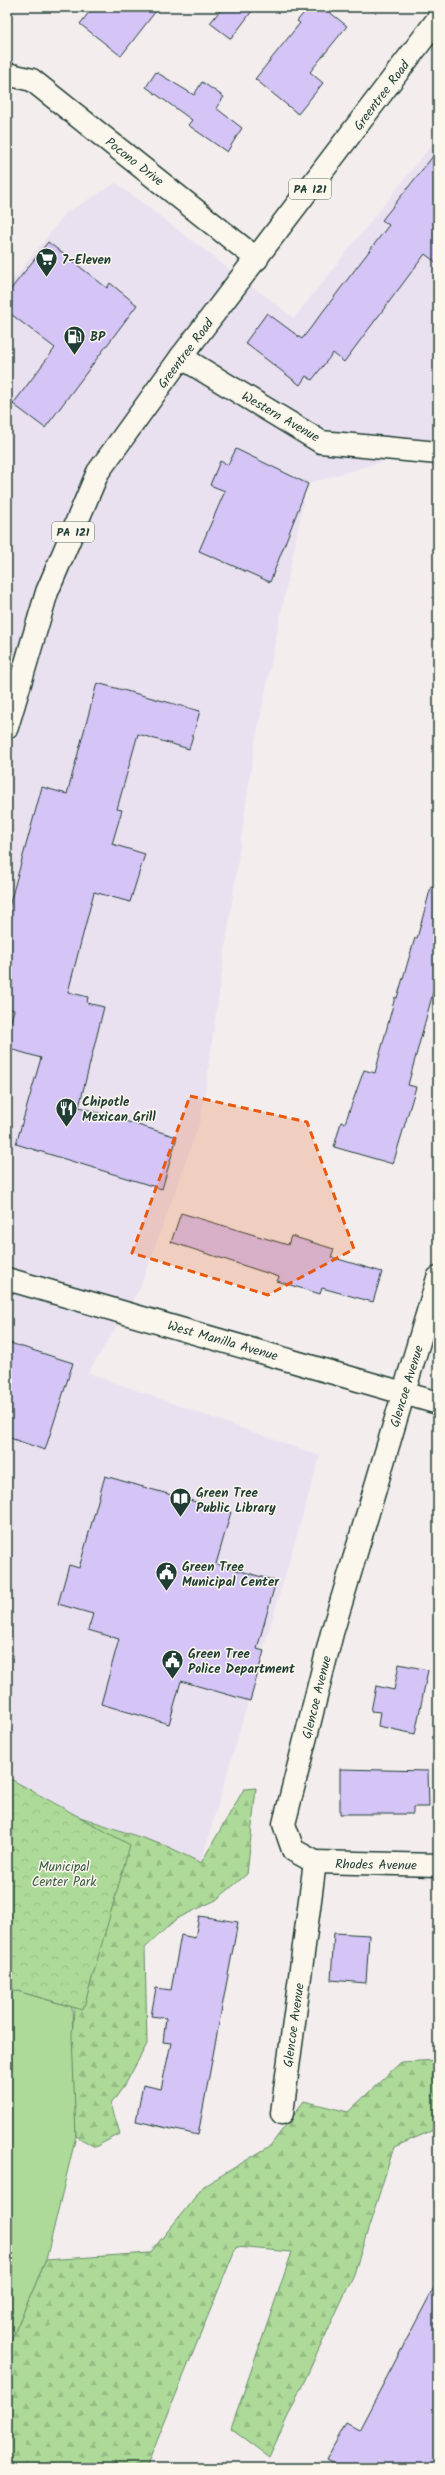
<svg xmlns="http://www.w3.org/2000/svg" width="445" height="2475" viewBox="0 0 445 2475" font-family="Kalam,sans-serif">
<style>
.built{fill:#eae1f0}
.grass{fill:#adda99;stroke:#668c66}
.forest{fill:url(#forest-firs);stroke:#668c66}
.park{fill:url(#park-crowns);stroke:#668c66}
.building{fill:#d4c5f6;stroke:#1f3d34}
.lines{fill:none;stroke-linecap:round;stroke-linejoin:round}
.minor-casing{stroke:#1f3d34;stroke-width:25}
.tertiary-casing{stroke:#1f3d34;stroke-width:25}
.primary-casing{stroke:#1f3d34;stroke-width:25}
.minor{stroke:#fbf7ec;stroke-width:22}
.tertiary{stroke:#fbf7ec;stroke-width:22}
.primary{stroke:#fbf7ec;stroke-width:22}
.marked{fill:#e8590c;fill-opacity:0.2;stroke:#e8590c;stroke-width:3;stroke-dasharray:8 5;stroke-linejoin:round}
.labels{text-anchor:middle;stroke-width:3;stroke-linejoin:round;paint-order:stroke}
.shield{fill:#fbf7ec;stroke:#61756b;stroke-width:1}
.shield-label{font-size:12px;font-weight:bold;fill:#1f3d34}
.street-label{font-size:13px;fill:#1f3d34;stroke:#fbf7ec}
.poi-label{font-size:13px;font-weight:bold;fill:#1f3d34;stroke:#fbf7ec;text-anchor:start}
.park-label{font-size:13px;fill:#3b5c48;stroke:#fbf7ec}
</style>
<defs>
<pattern id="forest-firs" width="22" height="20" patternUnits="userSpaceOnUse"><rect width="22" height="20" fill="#adda99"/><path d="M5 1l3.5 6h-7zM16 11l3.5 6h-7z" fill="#94bc84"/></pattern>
<pattern id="park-crowns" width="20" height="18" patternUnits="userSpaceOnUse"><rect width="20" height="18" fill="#adda99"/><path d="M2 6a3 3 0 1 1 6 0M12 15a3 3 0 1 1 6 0" fill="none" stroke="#94bc84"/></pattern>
</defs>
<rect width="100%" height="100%" fill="#f3edee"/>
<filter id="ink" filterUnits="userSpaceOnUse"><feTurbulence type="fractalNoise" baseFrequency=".025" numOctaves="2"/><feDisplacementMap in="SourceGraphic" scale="8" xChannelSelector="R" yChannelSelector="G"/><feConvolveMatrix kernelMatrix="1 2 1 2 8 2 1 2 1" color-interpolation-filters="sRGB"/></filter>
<g filter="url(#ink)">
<!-- built -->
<polygon class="built" points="438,137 438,445 307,484 254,748 201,1119 140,1288 88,1373 320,1456 201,1863 7,1791 7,287 66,213 116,183 294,318"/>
<!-- grass -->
<polygon class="grass" points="7,1988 72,2007 76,2136 46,2260 7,2350"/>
<!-- forest -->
<g class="forest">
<polygon points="256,1788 247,1874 216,1900 176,1919 145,1948 147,2044 126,2083 111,2104 120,2134 95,2147 76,2136 72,2035 76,1987 27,1799 169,1847 201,1863 244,1789"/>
<polygon points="438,2060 438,2128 394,2147 354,2274 269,2457 231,2429 292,2252 236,2247 146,2468 7,2468 7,2350 46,2260 150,2253 204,2186 270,2146 304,2101 348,2112 401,2062"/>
</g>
<!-- park -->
<polygon class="park" points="7,1777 130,1845 83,2010 7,1988"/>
<!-- building -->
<g class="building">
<polygon points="93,7 159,7 121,56 80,24"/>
<polygon points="223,7 255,7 231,39 210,23"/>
<polygon points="309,7 323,7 347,26 310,72 323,83 298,114 255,79 300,23 297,21"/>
<polygon points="156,72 194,95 202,82 224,97 216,108 242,128 227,152 188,125 192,120 146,87"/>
<polygon points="438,150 438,264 425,254 344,362 333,353 312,380 306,376 300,385 245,343 267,313 302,339 389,225 382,220"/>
<polygon points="48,242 107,288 110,283 137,305 45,428 13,404 55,348 7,311 7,294"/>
<polygon points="236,449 308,484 270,582 199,551 225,491 210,485 220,461 228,465"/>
<polygon points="97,683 200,711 189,749 138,734 117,809 122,810 112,844 145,854 130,902 94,892 68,992 88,997 87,1003 104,1007 79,1107 177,1137 162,1189 16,1144 41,1058 7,1048 7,1034 14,1010 7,1008 7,914 42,787 67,794"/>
<polygon points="431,887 438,888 438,990 434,989 408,1085 416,1087 393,1164 334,1147 341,1122 345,1123 364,1070 375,1073 395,997 397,998 415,938 417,938"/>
<polygon points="181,1213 288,1245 291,1236 334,1249 331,1257 382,1272 373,1302 322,1288 320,1294 277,1281 279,1277 171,1242"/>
<polygon points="7,1342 73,1363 45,1450 7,1437"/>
<polygon points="105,1476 231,1512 216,1564 276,1581 257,1649 264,1651 250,1701 181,1681 169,1724 101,1704 119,1639 88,1630 93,1614 58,1604 69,1565 79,1568"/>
<polygon points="399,1664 428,1670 415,1734 378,1726 380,1712 371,1711 376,1686 394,1690"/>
<polygon points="340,1769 428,1771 429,1807 413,1807 413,1814 340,1814"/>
<polygon points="199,1916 238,1922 198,2135 136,2121 143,2085 161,2089 171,2043 163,2042 166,2018 151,2016 156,1988 171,1990 181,1935 195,1938"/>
<polygon points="334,1933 369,1935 366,1983 331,1980"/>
<polygon points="438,2280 438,2468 341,2468 326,2460 346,2423 359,2430"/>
</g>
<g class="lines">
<defs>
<g id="minor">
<polyline points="7,74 32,80 257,259"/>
<polyline points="181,357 321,442 438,453"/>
<polyline points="315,1862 438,1865"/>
<polyline points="282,2113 315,1862 293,1850 284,1824 332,1633 438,1278"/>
</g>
<polyline id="tertiary" points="7,1279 438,1403"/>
<polyline id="primary" points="7,727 47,592 98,472 181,357 438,19"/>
</defs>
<!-- minor casing -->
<use href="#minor" class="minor-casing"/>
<!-- tertiary casing -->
<use href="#tertiary" class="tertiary-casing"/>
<!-- primary casing -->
<use href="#primary" class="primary-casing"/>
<!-- minor -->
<use href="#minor" class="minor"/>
<!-- tertiary -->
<use href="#tertiary" class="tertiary"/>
<!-- primary -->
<use href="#primary" class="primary"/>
</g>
</g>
<!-- marked area -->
<path class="marked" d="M190,1096L307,1122L354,1249L268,1295L132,1253Z"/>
<!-- icons -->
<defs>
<symbol id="supermarket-pin" viewBox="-11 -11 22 30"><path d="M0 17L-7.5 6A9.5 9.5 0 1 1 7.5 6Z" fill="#1f3d34" stroke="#fbf7ec"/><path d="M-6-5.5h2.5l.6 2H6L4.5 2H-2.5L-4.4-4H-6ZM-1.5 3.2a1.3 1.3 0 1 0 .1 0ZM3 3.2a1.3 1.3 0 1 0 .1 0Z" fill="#fff"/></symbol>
<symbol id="fuel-pin" viewBox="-11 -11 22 30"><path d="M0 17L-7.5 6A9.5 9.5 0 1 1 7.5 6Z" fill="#1f3d34" stroke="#fbf7ec"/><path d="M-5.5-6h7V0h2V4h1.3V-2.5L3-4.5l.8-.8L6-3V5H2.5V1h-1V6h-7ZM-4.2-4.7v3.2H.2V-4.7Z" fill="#fff"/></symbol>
<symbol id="restaurant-pin" viewBox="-11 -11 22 30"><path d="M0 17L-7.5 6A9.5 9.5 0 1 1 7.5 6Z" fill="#1f3d34" stroke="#fbf7ec"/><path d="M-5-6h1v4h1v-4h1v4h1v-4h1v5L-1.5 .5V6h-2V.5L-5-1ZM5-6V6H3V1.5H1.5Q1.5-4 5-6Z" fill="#fff"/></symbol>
<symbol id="library-pin" viewBox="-11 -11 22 30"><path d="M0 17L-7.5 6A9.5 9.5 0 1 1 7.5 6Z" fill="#1f3d34" stroke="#fbf7ec"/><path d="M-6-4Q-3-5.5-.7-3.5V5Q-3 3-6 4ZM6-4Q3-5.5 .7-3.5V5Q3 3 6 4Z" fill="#fff"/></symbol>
<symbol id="civic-pin" viewBox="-11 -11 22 30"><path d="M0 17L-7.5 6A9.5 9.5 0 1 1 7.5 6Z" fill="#1f3d34" stroke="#fbf7ec"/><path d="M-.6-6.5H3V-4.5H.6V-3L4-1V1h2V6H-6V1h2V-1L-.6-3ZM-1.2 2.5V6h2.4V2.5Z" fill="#fff"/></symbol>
</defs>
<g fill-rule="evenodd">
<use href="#supermarket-pin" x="34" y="246" width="25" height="34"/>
<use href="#fuel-pin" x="62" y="324" width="25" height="34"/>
<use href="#restaurant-pin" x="54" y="1096" width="25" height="34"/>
<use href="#library-pin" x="168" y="1486" width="25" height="34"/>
<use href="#civic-pin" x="154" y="1560" width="25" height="34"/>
<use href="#civic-pin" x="160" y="1648" width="25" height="34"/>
</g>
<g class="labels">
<!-- shield labels -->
<g class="shield">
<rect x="289" y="179" width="42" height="20" rx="3"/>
<rect x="52" y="522" width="42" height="20" rx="3"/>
</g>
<g class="shield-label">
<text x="310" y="193">PA 121</text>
<text x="73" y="536">PA 121</text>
</g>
<!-- street labels -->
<g class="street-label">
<text transform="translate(381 95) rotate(-53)" y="5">Greentree Road</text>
<text transform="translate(135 161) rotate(38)" y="5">Pocono Drive</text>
<text transform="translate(185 353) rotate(-53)" y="5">Greentree Road</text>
<text transform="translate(281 416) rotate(30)" y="5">Western Avenue</text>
<text transform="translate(223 1340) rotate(16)" y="5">West Manilla Avenue</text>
<text transform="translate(406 1386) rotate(-73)" y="5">Glencoe Avenue</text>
<text transform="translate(316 1697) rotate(-76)" y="5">Glencoe Avenue</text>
<text transform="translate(376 1864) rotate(1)" y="5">Rhodes Avenue</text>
<text transform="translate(293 2025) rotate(-82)" y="5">Glencoe Avenue</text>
</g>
<!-- poi labels -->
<g class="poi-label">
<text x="62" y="264">7-Eleven</text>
<text x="90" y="341">BP</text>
<text x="82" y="1106">Chipotle<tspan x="82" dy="15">Mexican Grill</tspan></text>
<text x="196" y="1497">Green Tree<tspan x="196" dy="15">Public Library</tspan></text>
<text x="182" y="1571">Green Tree<tspan x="182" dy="15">Municipal Center</tspan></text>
<text x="188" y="1658">Green Tree<tspan x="188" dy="15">Police Department</tspan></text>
</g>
<!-- park labels -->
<g class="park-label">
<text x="64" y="1871">Municipal<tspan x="64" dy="15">Center Park</tspan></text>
</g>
</g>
<!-- margin -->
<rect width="445" height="2475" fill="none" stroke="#fbf7ec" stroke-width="24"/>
<rect x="12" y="12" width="421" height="2451" fill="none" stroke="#1f3d34" stroke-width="1.5" filter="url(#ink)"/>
</svg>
